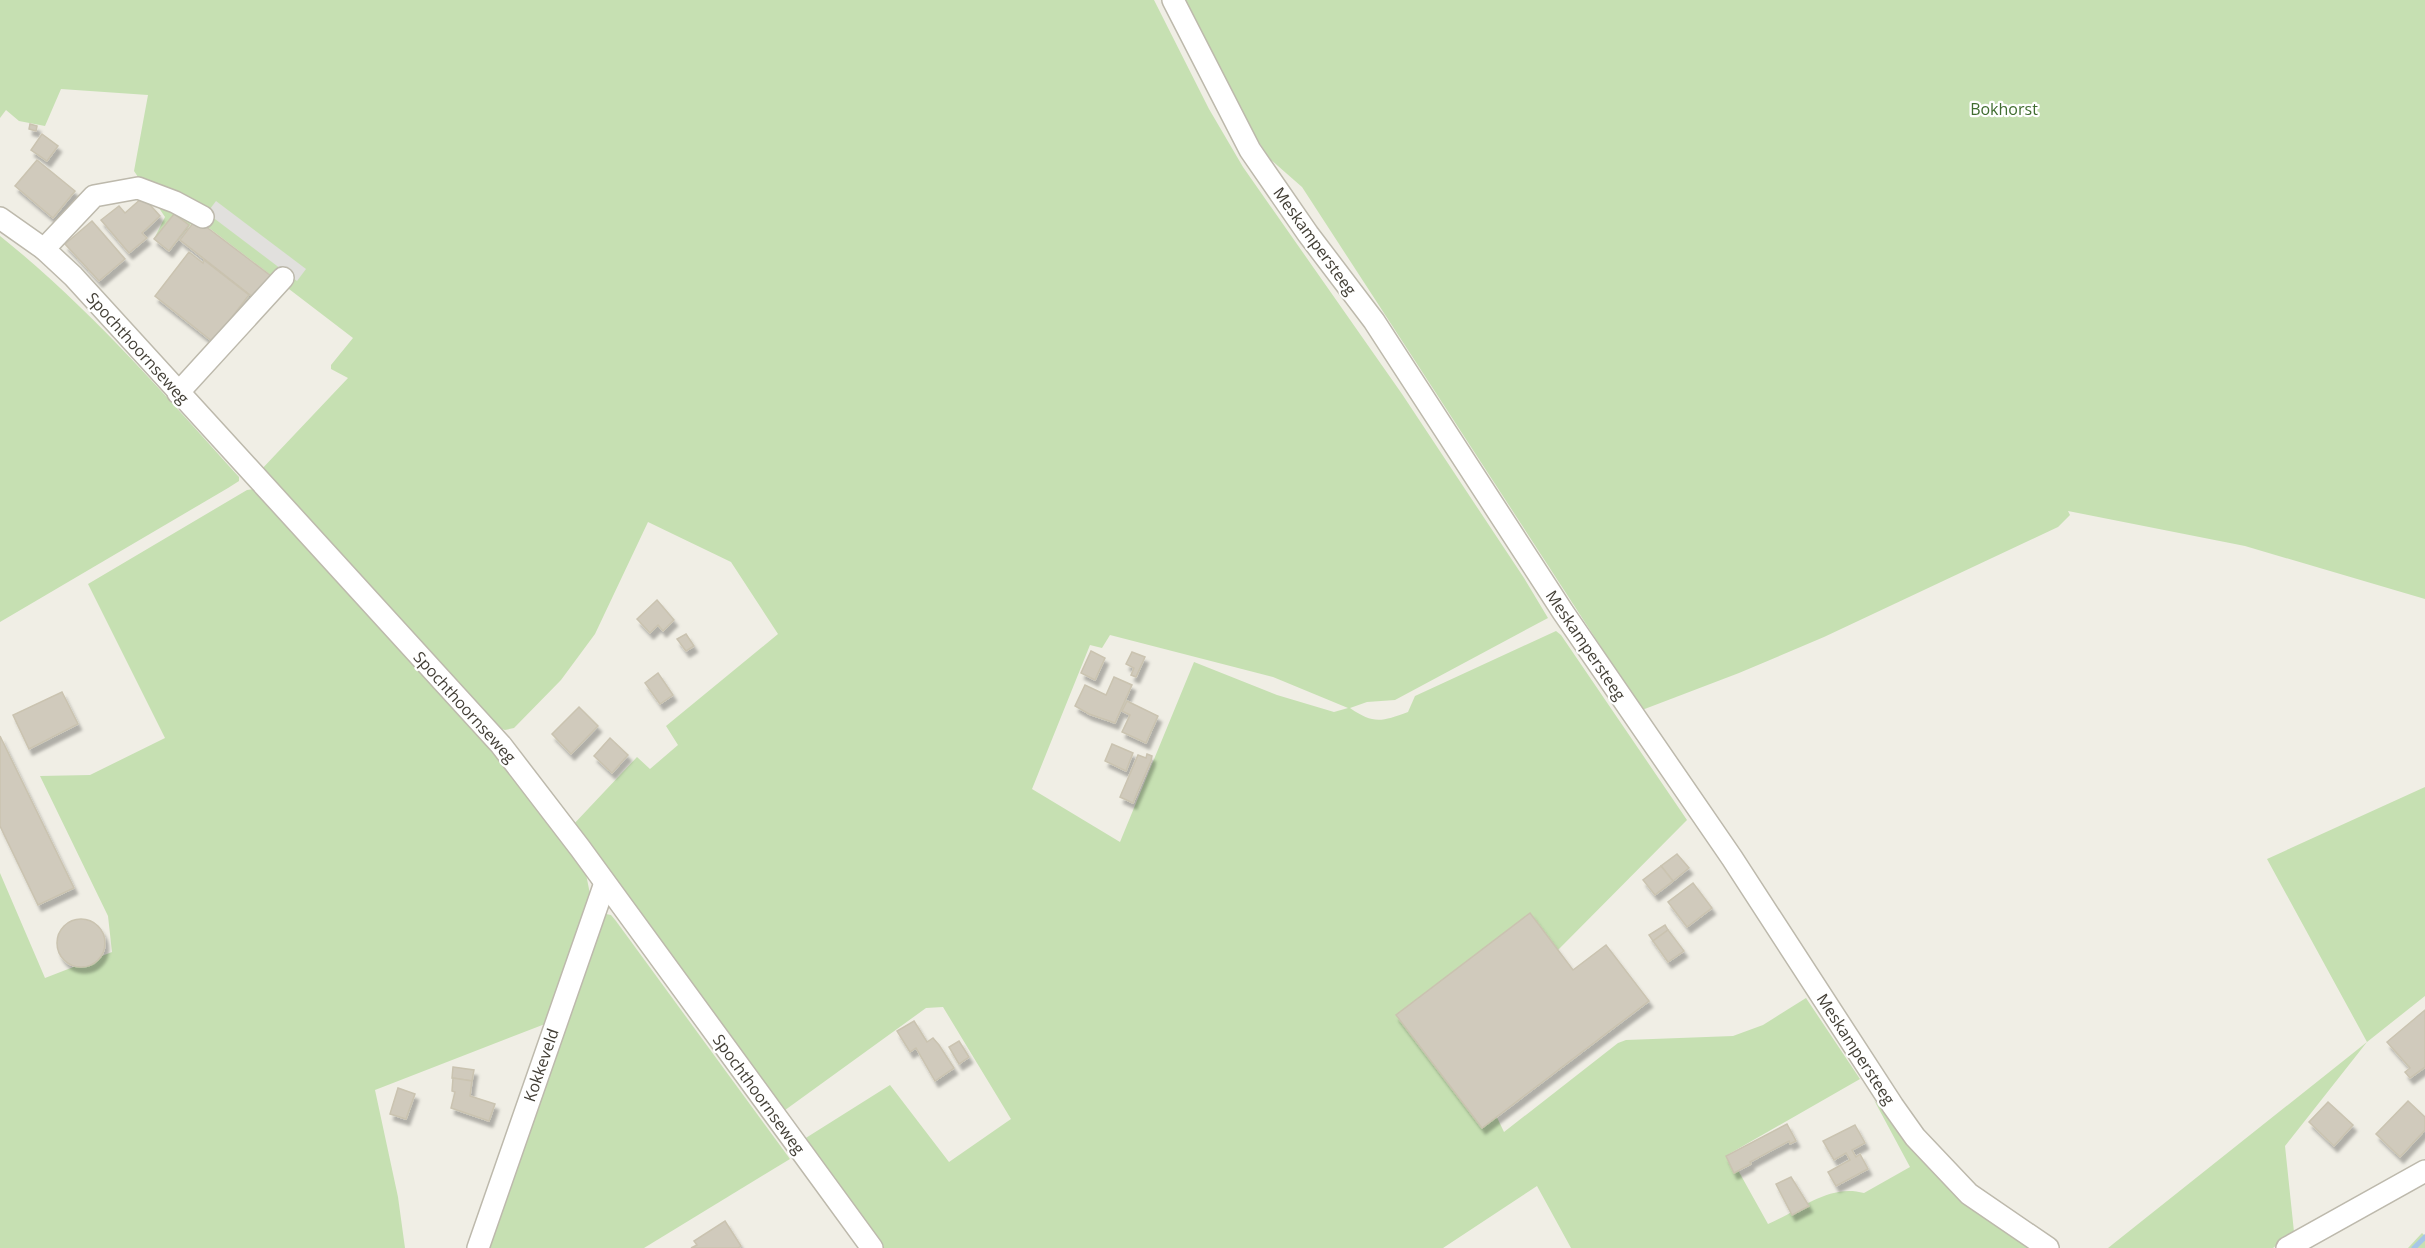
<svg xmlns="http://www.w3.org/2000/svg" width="2425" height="1248" viewBox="0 0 2425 1248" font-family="'Open Sans',sans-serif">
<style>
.green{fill:#c6e0b2;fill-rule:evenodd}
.parking{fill:#e1e0dd}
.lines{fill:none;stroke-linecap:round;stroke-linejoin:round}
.stream{stroke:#a7c6e7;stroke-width:5}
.building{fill:#d0cabc;stroke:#cac3b0;stroke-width:1.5;filter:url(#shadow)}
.minor-casing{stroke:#bdb9ac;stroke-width:24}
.minor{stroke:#fff;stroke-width:21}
.labels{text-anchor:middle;stroke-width:4.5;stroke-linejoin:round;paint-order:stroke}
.park-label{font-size:16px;fill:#406c30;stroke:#fff}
.street-label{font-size:16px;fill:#423e35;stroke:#fff}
</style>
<defs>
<filter id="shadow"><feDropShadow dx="3.5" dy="6" stdDeviation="1.5" flood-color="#0004"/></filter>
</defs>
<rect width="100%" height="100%" fill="#f0eee5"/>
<!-- green -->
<g class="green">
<path d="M0,0H1154L1209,109L1243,167L1402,394L1524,578L1548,618L1395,700L1367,702L1350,708C1373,724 1381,722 1408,712L1415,696L1556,631L1561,635L1687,820L1553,955L1467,1055L1504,1132L1618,1043L1626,1040L1733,1036L1763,1025L1806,998L1860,1079L1729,1154L1768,1224C1799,1211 1829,1183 1864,1193L1910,1167L1874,1100L1926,1164L1946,1186L2029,1248H1571L1537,1186L1443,1248H879L801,1141L890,1085L949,1162L1011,1119L943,1007L926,1008L781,1113L572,826L637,757L650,769L678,745L666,726L778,634L731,562L648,522L595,634L561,680L514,728L505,730L495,727L259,472L348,378L331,369V365L353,338L196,218L169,251L154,239L165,217L134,171L148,95L61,89L45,126L19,121L6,110L0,118ZM1110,635L1273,677L1348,708L1334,712L1277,695L1194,662L1120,842L1032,789L1090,645L1102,648Z"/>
<polygon points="1182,0 2425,0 2425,599 2245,546 2068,511 2070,515 2058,527 1824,637 1739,673 1642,710 1302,187 1270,159 1236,107"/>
<path d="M0,236C89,307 163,393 239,477V481L228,488L0,622Z"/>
<polygon points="254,489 483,738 519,783 586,874 590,894 588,903 545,1024 375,1090 398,1197 405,1248 0,1248 0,873 45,978 112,952 108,916 40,776 90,775 165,738 88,584 247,490"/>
<polygon points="2425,787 2425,996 2367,1042 2285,1146 2294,1232 2273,1248 2108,1248 2367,1042 2267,859"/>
<polygon points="606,914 611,915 616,921 790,1159 644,1248 485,1248 601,918"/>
<polygon points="2422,1233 2425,1236 2425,1248 2408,1248"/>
</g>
<!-- parking -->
<polygon class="parking" points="216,201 306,269 297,281 207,213"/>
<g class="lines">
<!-- stream -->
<polyline class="stream" points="2414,1248 2425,1237"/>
</g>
<!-- building -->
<g class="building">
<polygon points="30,124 37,126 36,131 29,129"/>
<polygon points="42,134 58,146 47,161 31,150"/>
<polygon points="37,160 75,191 53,218 15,186"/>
<polygon points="143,197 160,216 142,233 147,238 129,253 101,220 119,206 125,213"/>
<polygon points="174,214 189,225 169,251 154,239"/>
<polygon points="196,219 271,276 254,298 180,240"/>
<polygon points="92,221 125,259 99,281 65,244"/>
<polygon points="189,252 203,263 204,260 249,295 213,342 155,296"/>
<polygon points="657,600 674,620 663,631 658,625 650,633 637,619"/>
<polygon points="686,634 694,646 686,651 677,639"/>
<polygon points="1091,651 1105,658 1095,680 1081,673"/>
<polygon points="1132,652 1145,657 1136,677 1131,675 1134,668 1126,664"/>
<polygon points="658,673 673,695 660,704 645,683"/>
<polygon points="1114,677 1132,685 1115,723 1089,714 1075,706 1085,685 1106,695"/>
<polygon points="62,692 78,724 29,749 13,715"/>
<polygon points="1127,701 1158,716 1146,743 1122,732 1130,715 1122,711"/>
<polygon points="579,707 598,726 571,754 552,734"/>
<polygon points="0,736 74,888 38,905 0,826"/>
<polygon points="610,738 628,755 612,773 594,756"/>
<polygon points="1112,744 1133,753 1126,771 1105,761"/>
<polygon points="1147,754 1152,756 1151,761 1133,803 1120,797 1138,755 1146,758"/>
<polygon points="1677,854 1689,868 1673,881 1661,866"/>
<polygon points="1661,866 1673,881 1655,895 1643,880"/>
<polygon points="1693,883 1712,908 1687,927 1668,902"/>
<polygon points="1530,913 1573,970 1606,945 1649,1001 1482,1128 1396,1015"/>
<circle cx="81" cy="943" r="24"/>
<polygon points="1665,925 1668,930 1653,941 1649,935"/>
<polygon points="1668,930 1684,951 1668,962 1653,941"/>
<polygon points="2425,1010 2425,1067 2410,1078 2405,1072 2410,1068 2387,1042"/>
<polygon points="914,1021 927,1042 933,1038 939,1045 954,1068 935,1081 916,1048 910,1052 897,1031"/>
<polygon points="959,1041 969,1057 959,1064 949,1047"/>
<polygon points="453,1067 474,1070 472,1081 452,1078"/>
<polygon points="453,1078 472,1081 470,1096 495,1104 489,1121 451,1108 455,1092 452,1091"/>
<polygon points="398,1088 415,1094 406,1119 390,1114"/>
<polygon points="2408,1101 2425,1117 2425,1130 2400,1157 2376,1134"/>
<polygon points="2328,1102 2353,1125 2334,1146 2309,1122"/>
<polygon points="1787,1124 1796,1141 1790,1144 1789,1141 1750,1162 1751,1164 1734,1173 1726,1156"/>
<polygon points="1855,1125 1865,1143 1852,1150 1856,1157 1860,1154 1868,1169 1836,1186 1828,1172 1850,1160 1846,1153 1834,1160 1823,1141"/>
<polygon points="1791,1177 1809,1206 1792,1215 1776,1184"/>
<polygon points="725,1221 741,1246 738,1248 691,1248 697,1245 694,1241"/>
</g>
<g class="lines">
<defs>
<g id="minor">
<polyline points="1173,0 1250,150 1308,234 1374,321 1563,612 1732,858 1893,1106 1915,1137 1969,1194 2048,1248"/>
<polyline points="0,218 44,249 73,276 501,745 580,848 872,1248"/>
<polyline points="44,249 94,196 138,188 175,202 203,217"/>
<polyline points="178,393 283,278"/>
<polyline points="478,1248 605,883"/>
<polyline points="2287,1248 2425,1171"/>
</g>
</defs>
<!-- minor casing -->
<use href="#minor" class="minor-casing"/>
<!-- minor -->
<use href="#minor" class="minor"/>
</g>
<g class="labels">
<!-- park labels -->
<g class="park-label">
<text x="2004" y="115">Bokhorst</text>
</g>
<!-- street labels -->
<g class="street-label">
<text transform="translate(1315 241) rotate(54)" y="6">Meskampersteeg</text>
<text transform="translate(138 348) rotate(48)" y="6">Spochthoornseweg</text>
<text transform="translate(1586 645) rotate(56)" y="6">Meskampersteeg</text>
<text transform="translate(465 707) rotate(48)" y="6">Spochthoornseweg</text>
<text transform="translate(1856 1049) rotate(57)" y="6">Meskampersteeg</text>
<text transform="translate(541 1065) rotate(-71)" y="6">Kokkeveld</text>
<text transform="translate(759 1094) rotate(54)" y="6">Spochthoornseweg</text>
</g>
</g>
</svg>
